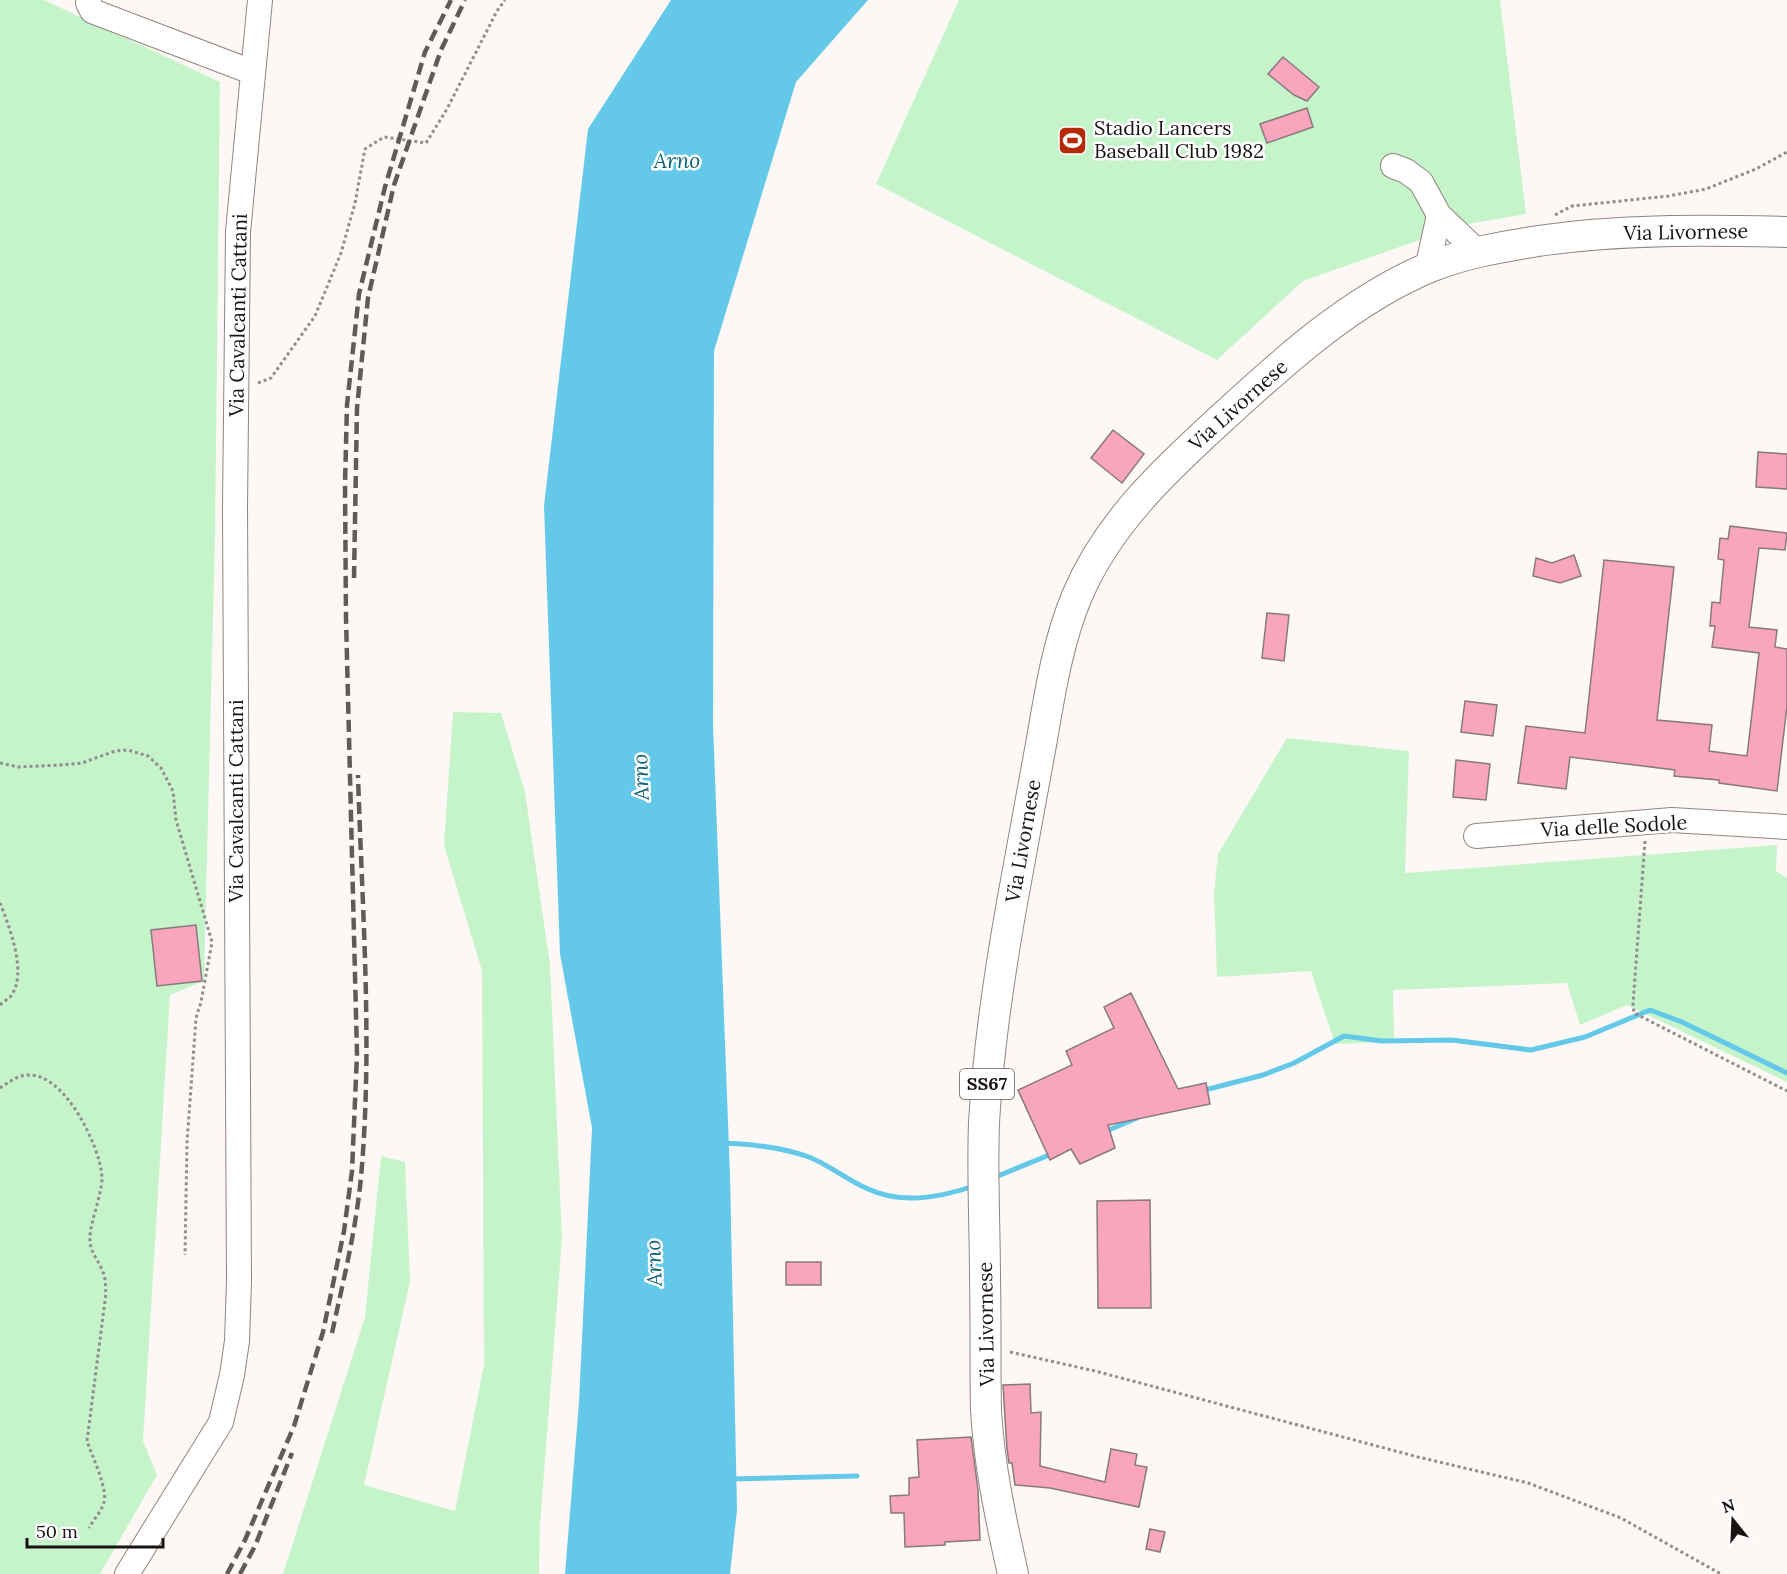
<svg xmlns="http://www.w3.org/2000/svg" width="1787" height="1574" viewBox="0 0 1787 1574" font-family="Lora,serif">
<style>
.green{fill:#c5f4cb}
.water{fill:#64c9e9}
.lines{fill:none;stroke-linecap:round;stroke-linejoin:round}
.stream{stroke:#64c9e9;stroke-width:5}
.building{fill:#f9a5be;stroke:#87797d;stroke-width:1.5}
.minor-casing{stroke:#91857e;stroke-width:26}
.major-casing{stroke:#91857e;stroke-width:32}
.path{stroke:#928d8a;stroke-width:3;stroke-dasharray:3 3;stroke-linecap:butt}
.minor{stroke:#fff;stroke-width:24}
.major{stroke:#fff;stroke-width:30}
.rail{stroke:#605b58;stroke-width:4.5;stroke-dasharray:12 6;stroke-linecap:butt}
.labels{text-anchor:middle;stroke-width:5;stroke-linejoin:round;paint-order:stroke}
.shield{fill:#fff;stroke:#5e5a58;stroke-width:1.5}
.shield-label{font-size:18px;font-weight:bold;fill:#191411}
.poi-label{font-size:20px;fill:#191411;stroke:#fff;text-anchor:start}
.street-label{font-size:20px;fill:#191411;stroke:#fff}
.water-label{font-size:21px;font-style:italic;fill:#0d6278;stroke:#fff}
</style>
<rect width="100%" height="100%" fill="#fdf8f5"/>
<!-- green -->
<g class="green">
<polygon points="0,0 44,0 220,82 215,535 204,981 170,995 143,1441 157,1475 100,1574 0,1574"/>
<polygon points="959,0 1500,0 1526,214 1462,225 1303,281 1217,360 876,184"/>
<polygon points="453,712 501,713 525,792 550,965 562,1238 540,1525 539,1574 283,1574 365,1317 381,1156 405,1162 410,1282 364,1485 455,1511 484,1365 482,971 444,845"/>
<polygon points="1287,738 1409,751 1405,873 1777,845 1776,871 1787,878 1787,1082 1627,1005 1580,1025 1567,983 1393,990 1394,1042 1335,1044 1311,971 1217,977 1214,893 1218,854"/>
</g>
<!-- water -->
<polygon class="water" points="671,0 868,0 796,82 714,351 713,724 730,1175 737,1510 730,1574 565,1574 579,1402 592,1128 560,954 544,506 588,129"/>
<g class="lines">
<!-- stream -->
<g class="stream">
<polyline points="1201,1091 1263,1075 1294,1063 1344,1036 1382,1041 1452,1040 1531,1050 1585,1037 1650,1010 1682,1022 1787,1073"/>
<polyline points="1104,1132 1137,1118"/>
<path d="M723,1143C753,1144 781,1147 809,1157C829,1165 846,1179 866,1188C901,1205 938,1198 974,1186"/>
<polyline points="993,1178 1054,1153"/>
<polyline points="729,1479 857,1476"/>
</g>
</g>
<!-- building -->
<g class="building">
<polygon points="1283,57 1319,87 1307,101 1294,95 1268,74"/>
<polygon points="1307,108 1313,127 1267,143 1260,124"/>
<polygon points="1113,430 1144,454 1122,483 1091,458"/>
<polygon points="1758,452 1787,454 1787,489 1756,487"/>
<polygon points="1730,526 1787,533 1785,550 1759,548 1749,627 1777,630 1775,647 1787,649 1787,706 1777,791 1719,783 1719,780 1674,776 1675,770 1570,757 1566,789 1518,783 1526,726 1585,733 1604,560 1674,567 1657,720 1712,725 1709,751 1747,756 1759,653 1712,647 1715,626 1710,626 1712,602 1720,603 1724,560 1718,559 1720,538 1728,539"/>
<polygon points="1574,555 1581,576 1560,583 1533,576 1536,558 1552,563"/>
<polygon points="1267,613 1289,615 1284,661 1262,658"/>
<polygon points="1465,701 1497,705 1493,736 1461,732"/>
<polygon points="1456,760 1490,764 1486,800 1453,797"/>
<polygon points="196,925 202,981 157,986 151,930"/>
<polygon points="1131,993 1178,1089 1206,1083 1210,1104 1108,1125 1115,1148 1080,1164 1071,1149 1050,1160 1018,1090 1072,1065 1066,1051 1114,1028 1104,1007"/>
<polygon points="1150,1200 1151,1308 1098,1308 1097,1201"/>
<rect x="786" y="1262" width="35" height="23"/>
<polygon points="1030,1384 1031,1413 1041,1412 1040,1466 1105,1482 1111,1449 1137,1454 1135,1465 1147,1467 1139,1507 1050,1488 1015,1485 1012,1463 1009,1463 1007,1449 1003,1385"/>
<polygon points="971,1437 978,1490 980,1540 945,1542 945,1545 905,1547 904,1513 891,1513 890,1496 909,1495 909,1478 919,1477 917,1440"/>
<polygon points="1150,1529 1165,1532 1160,1552 1146,1549"/>
</g>
<g class="lines">
<defs>
<g id="minor">
<polyline points="89,0 88,3 92,11 252,72"/>
<polyline points="1393,166 1406,171 1421,182 1439,215 1478,252"/>
<polyline points="1427,269 1439,215"/>
<polyline points="1476,836 1672,820 1787,827"/>
<polyline points="127,1574 221,1422 232,1375 237,1341 239,1281 235,507 238,232 260,0"/>
</g>
<path id="major" d="M1013,1574C1001,1520 989,1465 986,1410C985,1367 986,1323 985,1280C985,1228 982,1175 984,1123C988,1050 999,976 1012,903C1022,849 1032,794 1042,739C1050,692 1058,641 1077,596C1107,524 1165,470 1222,418C1284,361 1351,300 1430,267C1465,253 1501,247 1538,241C1621,229 1704,230 1787,232"/>
</defs>
<!-- minor casing -->
<use href="#minor" class="minor-casing"/>
<!-- major casing -->
<use href="#major" class="major-casing"/>
<!-- path -->
<g class="path">
<polyline points="1555,215 1572,206 1669,196 1706,189 1756,169 1787,152"/>
<polyline points="258,383 271,378 315,316 341,253 355,203 365,149 384,137 426,143 447,109 497,11 505,0"/>
<polyline points="0,763 18,767 60,765 82,763 115,751 128,750 148,756 161,768 173,791 176,820 212,942 201,1002 196,1018 187,1143 185,1255"/>
<polyline points="1645,841 1633,1004 1634,1013 1787,1091"/>
<path d="M0,903C9,926 28,973 11,996C8,999 3,1002 0,1005"/>
<path d="M0,1088C9,1082 18,1075 29,1075C65,1074 100,1146 102,1177C102,1196 89,1224 90,1241C90,1252 101,1264 104,1275C106,1281 105,1287 106,1293L87,1441C92,1456 108,1489 104,1502C102,1511 93,1520 89,1528"/>
<polyline points="1010,1352 1095,1371 1418,1457 1528,1483 1621,1518 1721,1574"/>
</g>
<!-- minor -->
<use href="#minor" class="minor"/>
<!-- major -->
<use href="#major" class="major"/>
<!-- rail -->
<g class="rail">
<polyline points="354,578 357,408 368,298 394,185 441,50 465,0"/>
<path d="M332,1333C343,1282 356,1230 361,1177C373,1044 362,909 358,775"/>
<polyline points="227,1574 245,1540 294,1426 323,1332 344,1231 352,1171 357,1054 346,618 345,484 347,405 359,294 385,187 425,52 451,0"/>
<polyline points="240,1574 255,1546 292,1453"/>
</g>
</g>
<!-- icons -->
<defs>
<symbol id="stadium-square" viewBox="-11 -11 22 22"><rect x="-9" y="-9" width="18" height="18" rx="4" fill="#b52a04" stroke="#fff"/><path d="M0-5a6.5 5 0 1 0 0 10a6.5 5 0 1 0 0-10ZM-3.5-1.8h7v3.6h-7Z" fill="#fff"/></symbol>
</defs>
<g fill-rule="evenodd">
<use href="#stadium-square" x="1056" y="124" width="33" height="33"/>
</g>
<g class="labels">
<!-- shield labels -->
<rect class="shield" x="960" y="1069" width="54" height="30" rx="4.5"/>
<g class="shield-label">
<text x="987" y="1090">SS67</text>
</g>
<!-- poi labels -->
<g class="poi-label">
<text x="1094" y="135">Stadio Lancers<tspan x="1094" dy="23">Baseball Club 1982</tspan></text>
</g>
<!-- street labels -->
<g class="street-label">
<text transform="translate(1686 232) rotate(-1)" y="7">Via Livornese</text>
<text transform="translate(238 315) rotate(-89)" y="7">Via Cavalcanti Cattani</text>
<text transform="translate(1238 405) rotate(-42)" y="7">Via Livornese</text>
<text transform="translate(236 801) rotate(-90)" y="7">Via Cavalcanti Cattani</text>
<text transform="translate(1614 826) rotate(-3)" y="7">Via delle Sodole</text>
<text transform="translate(1023 841) rotate(-80)" y="7">Via Livornese</text>
<text transform="translate(986 1324) rotate(-91)" y="7">Via Livornese</text>
</g>
<!-- water labels -->
<g class="water-label">
<text x="677" y="168">Arno</text>
<text transform="translate(641 777) rotate(-92)" y="7">Arno</text>
<text transform="translate(654 1263) rotate(-92)" y="7">Arno</text>
</g>
</g>
<!-- north arrow -->
<g transform="translate(1733 1520) rotate(342)" stroke="#ffffff" stroke-width="4.5" paint-order="stroke">
<path d="M0-4.5L10 22L0 15L-10 22Z" fill="#191411"/>
<text y="-9" font-size="16" font-weight="bold" text-anchor="middle" fill="#191411">N</text>
</g>
<!-- scale -->
<path d="M27 1538v9h136v-9" fill="none" stroke="#191411" stroke-width="3"/>
<text x="36" y="1538" font-size="18" fill="#191411" stroke="#ffffff" stroke-width="4.5" paint-order="stroke">50 m</text>
</svg>
